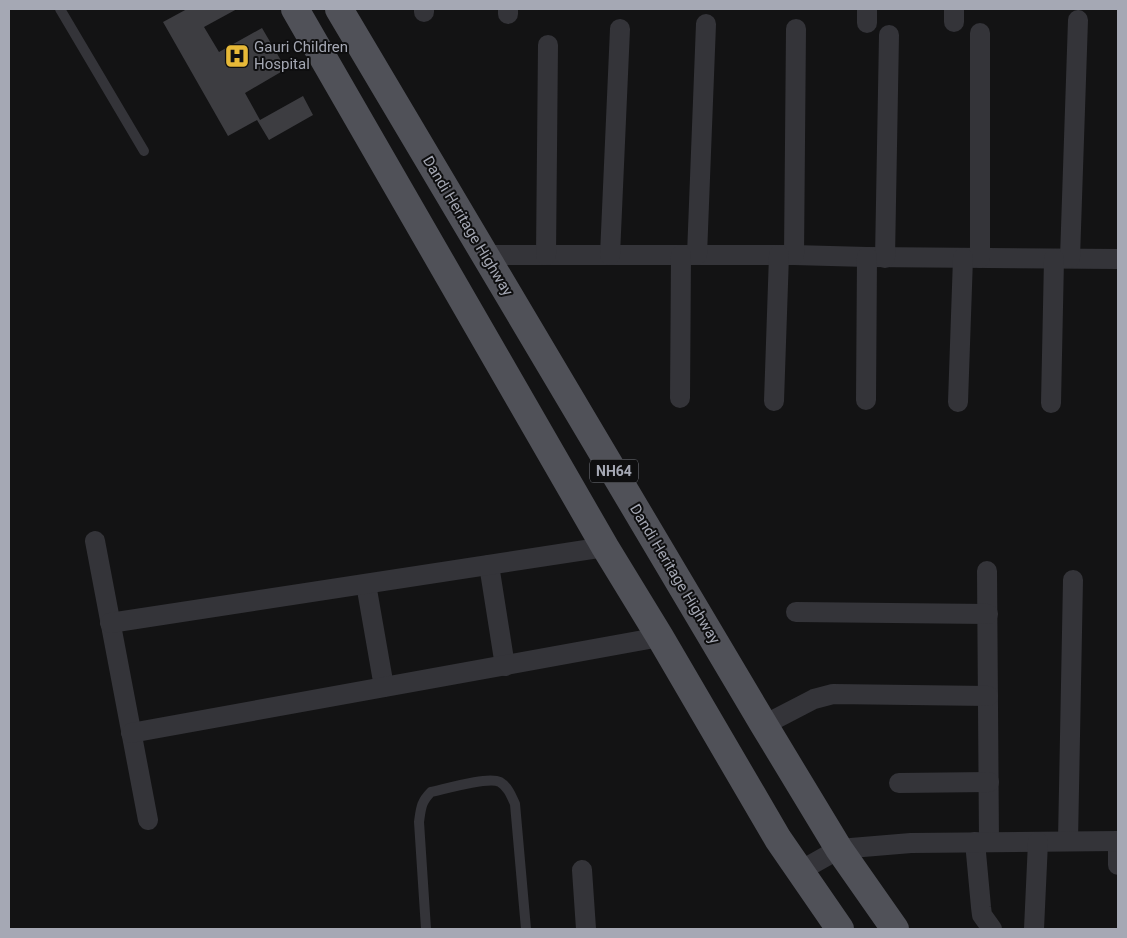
<svg xmlns="http://www.w3.org/2000/svg" width="1127" height="938" viewBox="0 0 1127 938" font-family="Roboto,sans-serif">
<style>
.building{fill:#3d3d41}
.lines{fill:none;stroke-linecap:round;stroke-linejoin:round}
.service{stroke:#343439;stroke-width:10}
.minor{stroke:#343439;stroke-width:20}
.primary{stroke:#505158;stroke-width:28}
.labels{text-anchor:middle;stroke-width:4;stroke-linejoin:round;paint-order:stroke}
.shield{fill:#0e0e0f;stroke:#787a82;stroke-width:1}
.shield-label{font-size:14px;font-weight:bold;fill:#a5a8b4}
.poi-label{font-size:15px;fill:#a5a8b4;stroke:#0e0e0f;text-anchor:start}
.street-label{font-size:15px;fill:#a5a8b4;stroke:#0e0e0f}
</style>
<rect width="100%" height="100%" fill="#131314"/>
<!-- building -->
<polygon class="building" points="187,9 237,9 204,27 219,52 262,28 286,69 245,93 260,120 303,96 313,115 269,140 257,120 228,136 163,22"/>
<g class="lines">
<!-- service -->
<g class="service">
<polyline points="60,9 144,151"/>
<path d="M426,929L419,822C421,808 421,802 431,792C445,789 488,776 500,782C508,787 511,795 515,804L526,929"/>
</g>
<!-- minor -->
<g class="minor">
<polyline points="424,12 424,9"/>
<polyline points="508,14 508,9"/>
<polyline points="954,22 954,9"/>
<polyline points="867,23 867,9"/>
<polyline points="486,255 794,255 867,257 1118,259"/>
<polyline points="546,255 548,45"/>
<polyline points="610,255 620,29"/>
<polyline points="697,255 706,24"/>
<polyline points="794,255 796,29"/>
<polyline points="885,258 889,35"/>
<polyline points="980,258 980,33"/>
<polyline points="1070,258 1078,20"/>
<polyline points="680,398 681,255"/>
<polyline points="866,400 867,257"/>
<polyline points="774,401 779,255"/>
<polyline points="958,402 963,258"/>
<polyline points="1051,403 1054,259"/>
<polyline points="95,541 148,820"/>
<polyline points="489,565 505,666"/>
<polyline points="987,571 989,842"/>
<polyline points="366,584 384,687"/>
<polyline points="796,612 988,614"/>
<polyline points="110,623 605,547"/>
<polyline points="764,725 814,699 833,694 988,696"/>
<polyline points="131,733 660,637"/>
<polyline points="899,783 989,782"/>
<polyline points="1068,841 1073,580"/>
<polyline points="1118,841 1118,865"/>
<polyline points="975,842 981,907 982,915 992,929"/>
<polyline points="582,870 586,929"/>
<polyline points="800,871 839,849 911,843 1118,841"/>
<polyline points="1034,929 1038,842"/>
</g>
<!-- primary -->
<g class="primary">
<polyline points="295,9 605,547 660,637 778,839 840,929"/>
<polyline points="339,9 764,725 839,849 895,929"/>
</g>
</g>
<!-- icons -->
<defs>
<symbol id="hospital-square" viewBox="-11 -11 22 22"><rect x="-9" y="-9" width="18" height="18" rx="4" fill="#e7b938" stroke="#0e0e0f"/><path d="M-5-5h3v3.5h4V-5h3V5h-3V1.5h-4V5h-3Z" fill="#111"/></symbol>
</defs>
<g fill-rule="evenodd">
<use href="#hospital-square" x="223" y="42" width="28" height="28"/>
</g>
<g class="labels">
<!-- shield labels -->
<rect class="shield" x="590" y="459.5" width="48" height="23" rx="4"/>
<g class="shield-label">
<text x="614" y="476">NH64</text>
</g>
<!-- poi labels -->
<g class="poi-label">
<text x="254" y="52">Gauri Children<tspan x="254" dy="17">Hospital</tspan></text>
</g>
<!-- street labels -->
<g class="street-label">
<text transform="translate(468 226) rotate(59)" y="5">Dandi Heritage Highway</text>
<text transform="translate(675 574) rotate(59)" y="5">Dandi Heritage Highway</text>
</g>
</g>
<!-- border -->
<rect width="1127" height="938" fill="none" stroke="#a5a8b4" stroke-width="20"/>
</svg>
